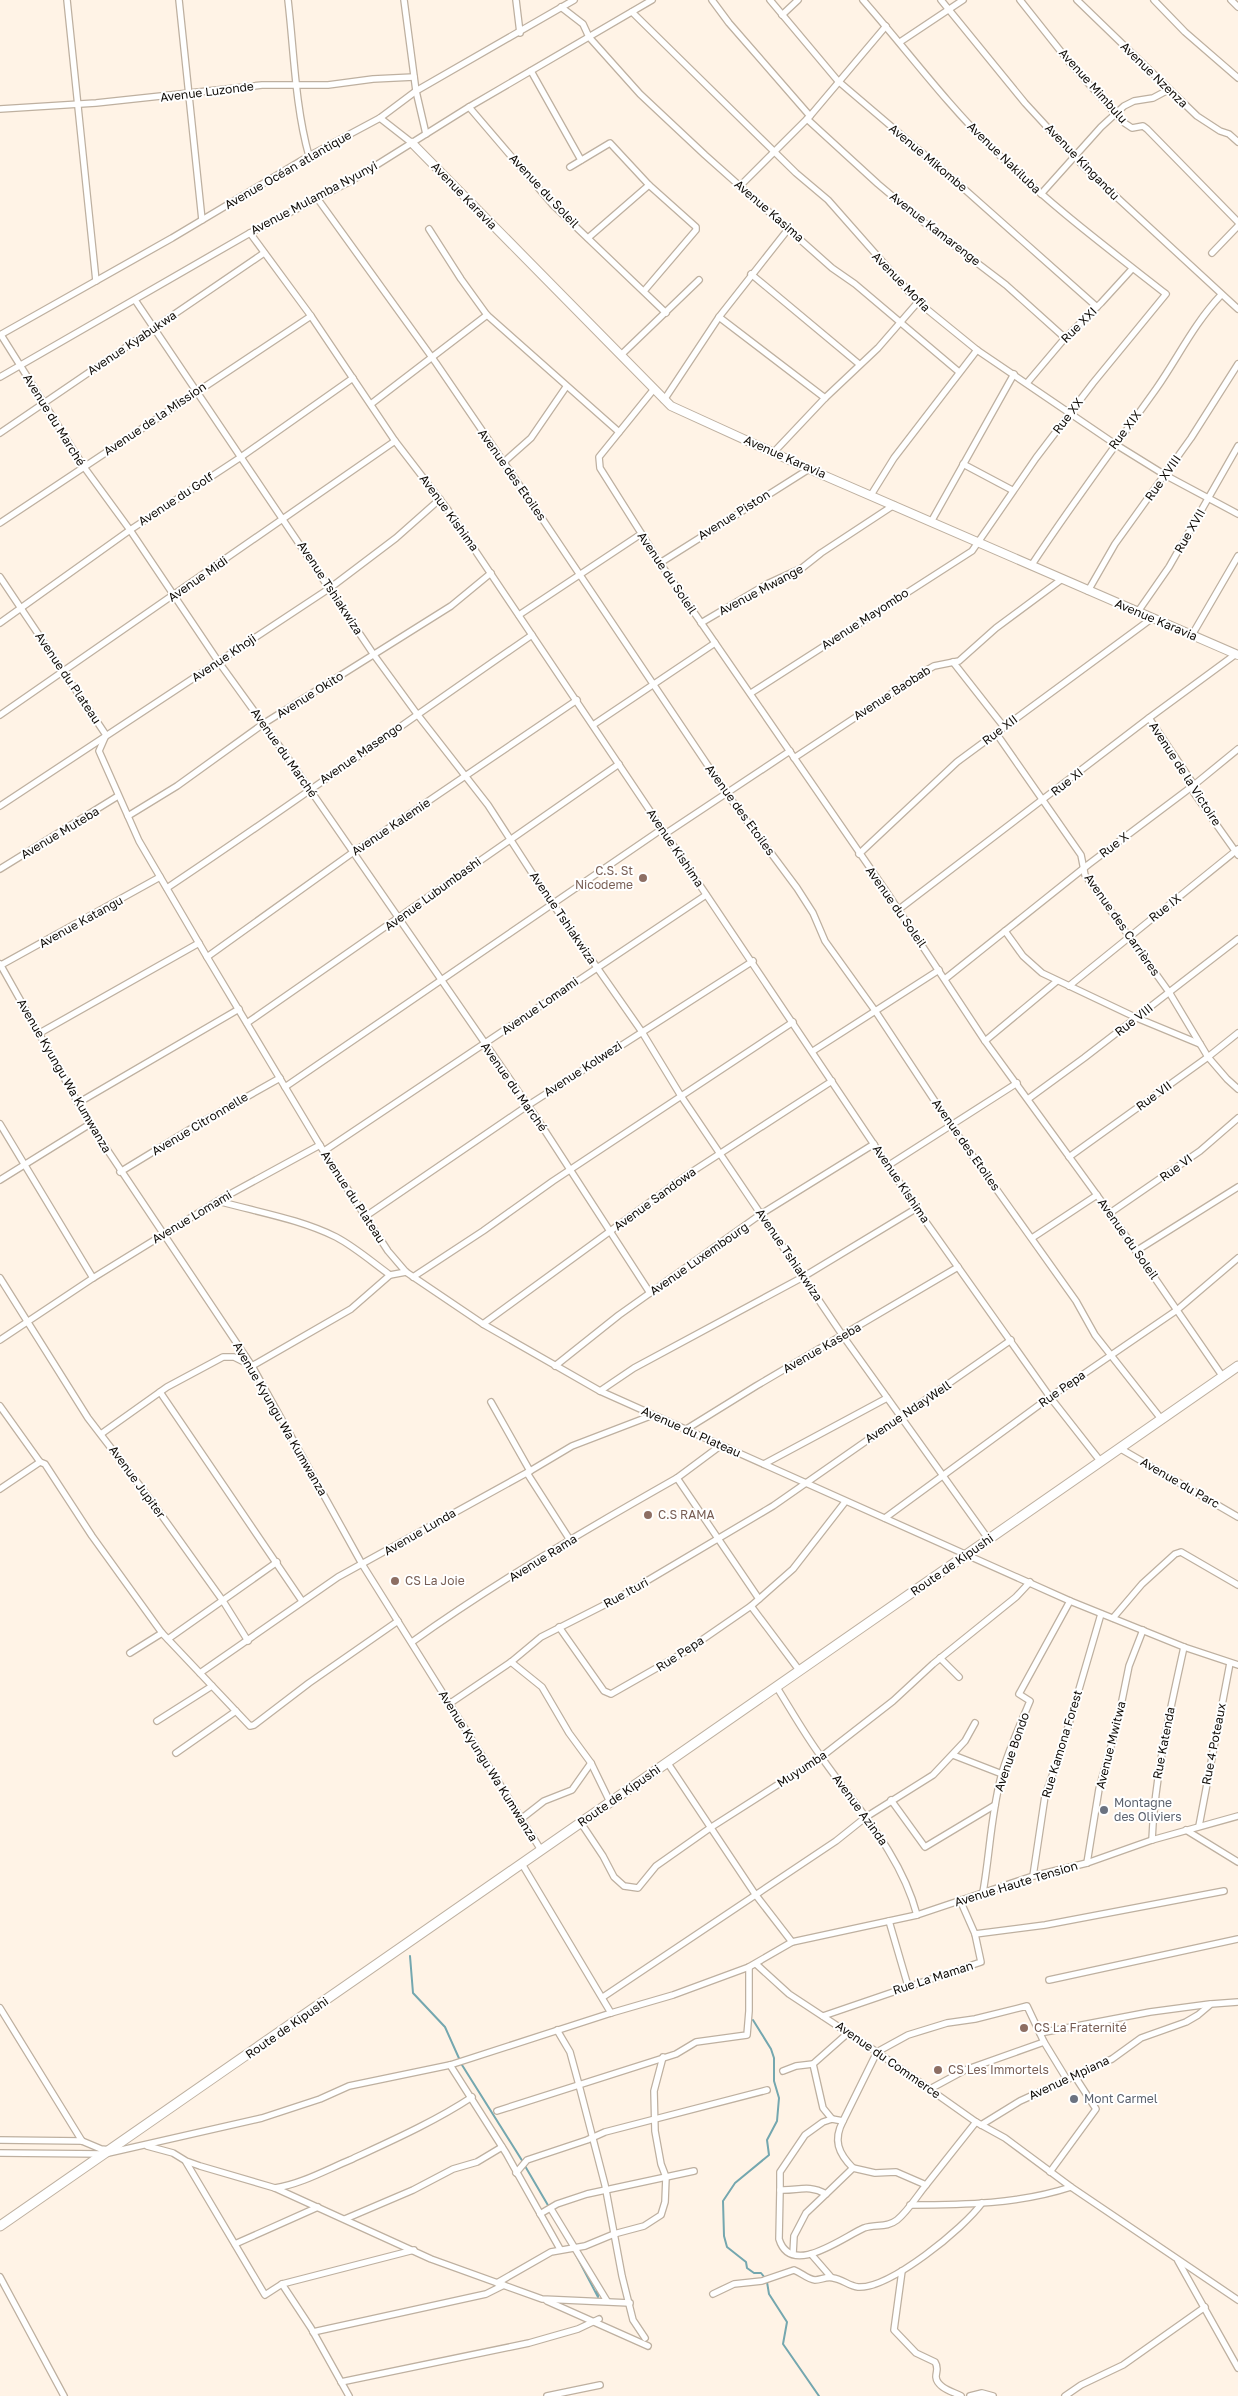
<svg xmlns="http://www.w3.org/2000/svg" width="1238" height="2396" viewBox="0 0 1238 2396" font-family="'Golos Text',sans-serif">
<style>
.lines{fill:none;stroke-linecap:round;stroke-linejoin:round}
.stream{stroke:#74a7af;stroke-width:2}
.minor-casing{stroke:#beb0a0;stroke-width:8}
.tertiary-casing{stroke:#beb0a0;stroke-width:10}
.secondary-casing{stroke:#beb0a0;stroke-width:11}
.minor{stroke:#fff;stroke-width:5.5}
.tertiary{stroke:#fff;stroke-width:8}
.secondary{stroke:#fff;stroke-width:9}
.education-dot{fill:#8d6e63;stroke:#fff;stroke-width:2}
.worship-dot{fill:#6b7280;stroke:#fff;stroke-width:2}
.labels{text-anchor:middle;stroke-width:4;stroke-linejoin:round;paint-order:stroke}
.street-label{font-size:12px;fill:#0f0b06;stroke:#fff}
.education-label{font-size:12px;fill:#785e54;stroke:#fff;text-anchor:start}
.worship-label{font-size:12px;fill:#5b616d;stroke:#fff;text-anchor:start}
</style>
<rect width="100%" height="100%" fill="#fff3e6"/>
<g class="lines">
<!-- stream -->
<g class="stream">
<polyline points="410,1956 413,1993 445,2027 462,2065 523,2162"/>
<polyline points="753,2020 771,2049 774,2058 774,2081 779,2098 777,2121 767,2140 769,2155 735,2183 723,2201 724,2236 727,2247 746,2262 747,2268 754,2273 761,2273 765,2278"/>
<polyline points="525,2166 549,2207"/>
<polyline points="575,2253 598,2297 598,2290 596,2293"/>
<polyline points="767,2282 769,2294 787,2322 783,2344 819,2396"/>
</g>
<defs>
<g id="minor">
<polyline points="67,0 96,281"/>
<polyline points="179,0 202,220"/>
<path d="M288,0C294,51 295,106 309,156"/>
<polyline points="404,0 416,91 426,134"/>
<polyline points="516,0 520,33"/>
<polyline points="712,0 729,23 810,116"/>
<polyline points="770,0 838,81 953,179 1097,307"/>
<polyline points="941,0 1025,103 1084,167 1238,309"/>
<polyline points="1020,0 1070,63 1123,122 1132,128 1143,126 1147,129 1238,222"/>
<polyline points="1077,0 1197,116 1220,131 1229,134 1238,142"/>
<polyline points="1154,0 1185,32 1238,78"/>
<polyline points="1231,0 1238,7"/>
<polyline points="561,7 583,24 589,37 640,94 705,155 832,268 855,284 959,372"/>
<polyline points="632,12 796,173 828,200 918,302 977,350 1115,444 1165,475 1238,514"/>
<polyline points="782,15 798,0"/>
<polyline points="900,42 963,0"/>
<polyline points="531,71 581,160"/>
<polyline points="469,107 552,204 666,313"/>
<polyline points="0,109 96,103 262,85 328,85 373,79 414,77"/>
<polyline points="380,118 412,143"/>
<polyline points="807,119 878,184 922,221 1006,285 1065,338"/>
<polyline points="570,167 610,143 649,185 696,227 696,230 644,291"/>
<polyline points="741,185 810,116 886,26"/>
<polyline points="1041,194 1101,127 1124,106 1134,101 1153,98 1168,90"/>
<polyline points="317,198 436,363 533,505 727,794 797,888 813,913 825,941 876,1012 950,1124 1076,1301 1095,1335 1162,1420"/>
<polyline points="429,229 461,279 487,315 619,432"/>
<polyline points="250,233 311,316 395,441 448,510 926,1222 1050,1397 1101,1462"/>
<polyline points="588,238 649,185"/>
<polyline points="1212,253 1238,226"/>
<polyline points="751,274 859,364"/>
<polyline points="135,300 374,655 417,714 488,805 545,893 642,1032 681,1096 843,1336 989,1540"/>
<polyline points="719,317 825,398"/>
<polyline points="0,335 172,238 309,156 380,118 416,91 574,0"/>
<polyline points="1,335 84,467 130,530 218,661 293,765 536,1117 650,1293"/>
<polyline points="622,354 699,280"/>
<polyline points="0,377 250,233 351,181 469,107 652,0"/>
<polyline points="1027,383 1065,338 1101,303 1132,269"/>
<polyline points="654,389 599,457 600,468 660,563 888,894 985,1041 1110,1213 1223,1377"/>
<polyline points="664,400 719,317 789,228"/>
<polyline points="371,404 487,315"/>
<polyline points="0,433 264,253"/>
<polyline points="774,452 825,398 878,348 918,302"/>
<polyline points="504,462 531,438 566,387"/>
<polyline points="963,464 1012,490"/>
<polyline points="871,495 894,458 977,350"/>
<polyline points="931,522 1014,374"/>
<polyline points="0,523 311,316"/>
<polyline points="660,563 809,469"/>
<path d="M1031,566C1071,505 1114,448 1156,389C1179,356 1193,325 1221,295"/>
<polyline points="0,577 106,735 99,751 139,841 207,957 330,1162 388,1251 406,1272 483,1324 600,1391 1070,1601 1184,1647 1238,1665"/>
<polyline points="1088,591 1115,544 1191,438 1238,364"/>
<polyline points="1137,613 1169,567 1238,446"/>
<polyline points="519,615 641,534"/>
<polyline points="0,623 130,530 241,457 353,378"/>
<polyline points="701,623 767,584 802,568 821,553 894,505"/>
<polyline points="1192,635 1238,556"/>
<polyline points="953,662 1004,727"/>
<path d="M751,693L972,551L1036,458L1093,383L1166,294C1106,247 1046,202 992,148C945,102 906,49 863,0"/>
<polyline points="0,715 395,441"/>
<polyline points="1149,718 1194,785 1194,793 1238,855"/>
<polyline points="593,725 715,643"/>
<polyline points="996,733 1081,855 1085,875 1169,992 1208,1057 1227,1079 1238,1089"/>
<polyline points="794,758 927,670 934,666 959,661 996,628 1062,579"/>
<polyline points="0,806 330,588 396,538 440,499"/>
<polyline points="128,816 177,786 263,724 451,606 491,573"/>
<polyline points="665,834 790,751"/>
<polyline points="859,854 957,762 1151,619"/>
<polyline points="0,869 118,796"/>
<path d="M167,888C290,806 410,719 532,635"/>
<polyline points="898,910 1149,718 1236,654"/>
<polyline points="1005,931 1023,956 1042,973 1137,1018 1200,1044"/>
<polyline points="207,957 352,853 577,700"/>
<polyline points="0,964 90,1124 252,1366 362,1564 541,1850"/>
<polyline points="1,965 160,877"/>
<polyline points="945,979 1089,864 1194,785 1238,749"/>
<polyline points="1069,986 1238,849"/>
<polyline points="247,1023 619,764"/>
<polyline points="38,1034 199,943"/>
<polyline points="985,1041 1057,981"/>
<polyline points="813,1051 939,970"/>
<polyline points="285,1087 662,829"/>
<polyline points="1028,1099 1084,1058 1238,939"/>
<polyline points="78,1103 239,1009"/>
<polyline points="0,1124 93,1278"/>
<polyline points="324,1151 706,895"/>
<polyline points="1069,1157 1208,1057 1238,1033"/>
<polyline points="889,1165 1017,1083"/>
<polyline points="120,1172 202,1122 280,1078"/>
<polyline points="0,1180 90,1124"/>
<path d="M218,1201C257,1212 300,1219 336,1237C355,1247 372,1262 390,1275"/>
<polyline points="1110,1213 1200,1151 1238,1118"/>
<polyline points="366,1216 527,1106 753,961"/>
<polyline points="1032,1238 1097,1195"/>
<polyline points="1136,1251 1238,1187"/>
<polyline points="413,1277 483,1231 553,1181 793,1022"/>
<polyline points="0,1278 88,1418 147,1495 223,1601 248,1641"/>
<polyline points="483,1324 687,1175 832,1081"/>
<polyline points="0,1340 93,1278 221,1199 320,1145"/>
<polyline points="555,1366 619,1315 761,1214 874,1144"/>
<polyline points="600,1391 634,1368 803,1277 917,1208"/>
<polyline points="160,1392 302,1601"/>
<polyline points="491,1402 530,1471"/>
<polyline points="0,1406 40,1462 45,1464 92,1536 162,1633 250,1726 254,1725 309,1683 398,1621"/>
<polyline points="685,1430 756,1386 958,1267"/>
<polyline points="101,1434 167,1387 223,1357 234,1357 252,1366 351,1309 390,1275 406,1272"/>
<polyline points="720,1446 677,1478 759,1599"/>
<polyline points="1121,1449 1238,1517"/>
<polyline points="764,1464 887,1398"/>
<polyline points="527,1473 570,1540"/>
<polyline points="0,1489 40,1462"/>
<polyline points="885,1518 1050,1397 1177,1310 1238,1258"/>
<polyline points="751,1606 793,1569 845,1502"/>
<polyline points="1113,1618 1142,1584 1175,1554 1181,1552 1238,1585"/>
<polyline points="559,1627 604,1691 611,1694 683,1653 751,1606 799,1670"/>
<polyline points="168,1639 277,1562"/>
<path d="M412,1642C496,1582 587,1529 677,1478"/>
<polyline points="130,1653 162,1633"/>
<polyline points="940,1658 959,1677"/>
<polyline points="511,1662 542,1687 569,1733 591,1763 610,1802"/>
<polyline points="200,1673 338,1577 530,1471 572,1446 653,1415"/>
<path d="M776,1686C791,1710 805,1735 822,1758C857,1808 901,1854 917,1915"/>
<polyline points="449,1704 511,1662 541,1637 618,1598 773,1506 1011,1340"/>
<polyline points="157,1721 212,1686"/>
<polyline points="176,1753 236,1711"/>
<polyline points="953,1755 1002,1774"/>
<polyline points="667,1762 755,1894 792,1942"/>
<polyline points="891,1800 925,1847 995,1805"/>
<polyline points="521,1819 544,1801 572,1790 591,1763"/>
<polyline points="581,1823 603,1856 614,1877 624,1886 638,1888 656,1866 710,1828 821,1757 893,1701 933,1664 1016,1597 1030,1582"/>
<polyline points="1199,1826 1230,1663"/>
<polyline points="1186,1830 1238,1862"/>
<path d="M1152,1840C1155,1774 1170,1711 1184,1647"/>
<polyline points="1087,1863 1099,1789 1117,1725 1129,1666 1143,1630"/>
<polyline points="522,1864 611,2013"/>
<polyline points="1033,1876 1045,1796 1061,1751 1101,1614"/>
<path d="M983,1892C990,1853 991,1812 1002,1773C1009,1749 1020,1725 1030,1701L1019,1694L1070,1601"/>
<polyline points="889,1921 908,1986"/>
<polyline points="975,1934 1045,1925 1224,1891"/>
<polyline points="756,1964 789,1994 877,2052 976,2122 1005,2138 1071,2187 1238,2300"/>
<polyline points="1049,1980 1238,1939"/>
<polyline points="603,1997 836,1841 866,1817 933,1775 965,1741 975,1723"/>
<polyline points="0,2008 82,2141"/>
<polyline points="823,2016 981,1962 975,1934 960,1900"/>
<polyline points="557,2030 570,2052 579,2085 605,2185 622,2276 633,2320 645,2338"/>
<polyline points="1040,2033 1150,2012 1210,2004"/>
<polyline points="450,2065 506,2153 560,2249"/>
<polyline points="783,2071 796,2066 813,2064"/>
<polyline points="930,2089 965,2070 1044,2042"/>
<polyline points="497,2111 676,2054 696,2042 747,2035 749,2011 749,1967"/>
<polyline points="832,2119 823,2108 813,2064 848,2033"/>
<path d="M843,2121C833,2140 838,2153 853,2168"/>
<path d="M976,2122L926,2185L896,2172L875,2173L853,2168L826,2194C808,2184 798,2191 780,2190V2172L805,2135L823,2122L832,2119L843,2121L877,2052L908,2035L947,2023L975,2019L1027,2006L1044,2042L1066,2078"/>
<polyline points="981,2125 1020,2101 1112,2059 1141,2038 1186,2022 1198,2015 1211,2004 1238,2002"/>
<polyline points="0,2140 82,2141 101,2149 111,2150"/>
<polyline points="147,2146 173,2153 186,2161 200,2166 275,2188 431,2259 542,2299 630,2303"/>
<polyline points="0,2153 104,2154 262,2118 320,2099 349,2086 450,2065 611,2013 673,1995 749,1967 792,1942 917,1915 1033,1876 1087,1863 1152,1840 1238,1816"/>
<polyline points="186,2162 265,2295 282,2284 311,2328 349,2396"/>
<polyline points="1050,2172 1096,2109 1074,2075"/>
<polyline points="516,2173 527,2160 587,2140 605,2132 767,2090"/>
<path d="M275,2188C301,2184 326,2170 350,2160C391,2141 434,2122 472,2097"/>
<path d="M780,2190L779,2239C791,2278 843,2237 864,2228C875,2224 887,2228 897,2220C908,2211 917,2196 926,2185"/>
<path d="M910,2205C964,2205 1019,2204 1071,2187"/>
<polyline points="551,2209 607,2301"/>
<polyline points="540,2214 557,2204 587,2194 694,2171"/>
<polyline points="345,2219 413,2190 453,2169 477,2162 502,2147"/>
<polyline points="235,2244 318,2207"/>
<polyline points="793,2254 794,2236 806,2213 826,2194"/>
<polyline points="811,2254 831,2277"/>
<polyline points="1178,2261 1238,2368"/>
<path d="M902,2271L894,2330L916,2353L935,2362C939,2368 936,2371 936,2377C937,2388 954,2392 961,2396"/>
<polyline points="0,2277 64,2396"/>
<polyline points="497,2283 551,2252 585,2246 614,2234 644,2226 661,2215 665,2202 666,2177 661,2164 655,2131 654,2091 663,2057"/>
<polyline points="282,2284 414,2250"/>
<path d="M713,2294L734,2284L762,2281L794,2270C802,2273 807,2279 815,2280C821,2280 827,2276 833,2278C842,2279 849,2286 858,2287C890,2289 964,2228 982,2203"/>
<polyline points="547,2301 648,2346"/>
<polyline points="313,2332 486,2294 504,2285"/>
<polyline points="341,2382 529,2343 578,2329 599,2319"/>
<polyline points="547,2396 600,2385"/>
<polyline points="970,2396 982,2393 993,2396"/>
<polyline points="1065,2396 1081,2385 1123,2365 1205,2307"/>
</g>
<polyline id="tertiary" points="412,143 671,406 809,469 1238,655"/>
<polyline id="secondary" points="0,2226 1238,1366"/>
</defs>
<!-- minor casing -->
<use href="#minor" class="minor-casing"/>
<!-- tertiary casing -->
<use href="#tertiary" class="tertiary-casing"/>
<!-- secondary casing -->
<use href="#secondary" class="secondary-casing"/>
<!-- minor -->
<use href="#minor" class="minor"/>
<!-- tertiary -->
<use href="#tertiary" class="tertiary"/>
<!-- secondary -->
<use href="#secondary" class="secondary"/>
</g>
<!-- markers -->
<g class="education-dot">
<circle cx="643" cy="878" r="5"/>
<circle cx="648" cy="1515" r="5"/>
<circle cx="395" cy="1581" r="5"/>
<circle cx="1024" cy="2028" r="5"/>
<circle cx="938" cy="2070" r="5"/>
</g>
<g class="worship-dot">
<circle cx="1104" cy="1810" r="5"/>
<circle cx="1074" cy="2099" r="5"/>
</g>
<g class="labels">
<!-- street labels -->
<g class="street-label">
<text transform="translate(1154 75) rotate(44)" y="4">Avenue Nzenza</text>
<text transform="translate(1093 86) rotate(48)" y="4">Avenue Mimbulu</text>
<text transform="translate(207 92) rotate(-7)" y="4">Avenue Luzonde</text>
<text transform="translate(928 158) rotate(40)" y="4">Avenue Mikombe</text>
<text transform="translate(1004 158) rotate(44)" y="4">Avenue Nakiluba</text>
<text transform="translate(1082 162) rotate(46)" y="4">Avenue Kingandu</text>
<text transform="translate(288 170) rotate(-30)" y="4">Avenue Océan atlantique</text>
<text transform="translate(544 191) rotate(47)" y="4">Avenue du Soleil</text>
<text transform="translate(464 196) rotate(46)" y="4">Avenue Karavia</text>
<text transform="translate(314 198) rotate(-28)" y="4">Avenue Mulamba Nyunyi</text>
<text transform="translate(769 211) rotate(41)" y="4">Avenue Kasima</text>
<text transform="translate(935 229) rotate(38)" y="4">Avenue Kamarenge</text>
<text transform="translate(901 282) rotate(46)" y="4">Avenue Mofia</text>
<text transform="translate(1079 325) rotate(-45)" y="4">Rue XXI</text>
<text transform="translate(132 343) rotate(-34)" y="4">Avenue Kyabukwa</text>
<text transform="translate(1068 416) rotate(-53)" y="4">Rue XX</text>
<text transform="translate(155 419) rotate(-34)" y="4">Avenue de la Mission</text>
<text transform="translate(54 420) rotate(58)" y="4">Avenue du Marché</text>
<text transform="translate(1125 430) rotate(-53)" y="4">Rue XIX</text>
<text transform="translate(785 457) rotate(24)" y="4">Avenue Karavia</text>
<text transform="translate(512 475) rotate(55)" y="4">Avenue des Etoiles</text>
<text transform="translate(1163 478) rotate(-55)" y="4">Rue XVIII</text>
<text transform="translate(176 499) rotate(-33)" y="4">Avenue du Golf</text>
<text transform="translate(449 513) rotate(54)" y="4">Avenue Kishima</text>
<text transform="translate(734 515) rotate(-32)" y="4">Avenue Piston</text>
<text transform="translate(1190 531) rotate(-60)" y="4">Rue XVII</text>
<text transform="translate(667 573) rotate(56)" y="4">Avenue du Soleil</text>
<text transform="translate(198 579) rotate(-35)" y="4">Avenue Midi</text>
<text transform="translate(330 588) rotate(57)" y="4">Avenue Tshiakwiza</text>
<text transform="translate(761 590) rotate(-28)" y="4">Avenue Mwange</text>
<text transform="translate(865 619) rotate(-33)" y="4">Avenue Mayombo</text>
<text transform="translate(1156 620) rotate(23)" y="4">Avenue Karavia</text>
<text transform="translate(224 658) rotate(-34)" y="4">Avenue Khoji</text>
<text transform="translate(68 678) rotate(56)" y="4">Avenue du Plateau</text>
<text transform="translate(892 693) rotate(-33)" y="4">Avenue Baobab</text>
<text transform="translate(310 695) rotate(-32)" y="4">Avenue Okito</text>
<text transform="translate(1000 730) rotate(-37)" y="4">Rue XII</text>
<text transform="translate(284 753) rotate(55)" y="4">Avenue du Marché</text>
<text transform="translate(361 753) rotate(-35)" y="4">Avenue Masengo</text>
<text transform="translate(1185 774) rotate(57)" y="4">Avenue de la Victoire</text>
<text transform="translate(1067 782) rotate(-38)" y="4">Rue XI</text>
<text transform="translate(740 810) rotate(54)" y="4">Avenue des Etoiles</text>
<text transform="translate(391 827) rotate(-34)" y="4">Avenue Kalemie</text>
<text transform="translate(60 833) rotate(-31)" y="4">Avenue Muteba</text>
<text transform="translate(1114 845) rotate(-37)" y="4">Rue X</text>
<text transform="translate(675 848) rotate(56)" y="4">Avenue Kishima</text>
<text transform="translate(433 894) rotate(-36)" y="4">Avenue Lubumbashi</text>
<text transform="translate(896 907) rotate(55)" y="4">Avenue du Soleil</text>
<text transform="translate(1165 908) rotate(-38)" y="4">Rue IX</text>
<text transform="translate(563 918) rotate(56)" y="4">Avenue Tshiakwiza</text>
<text transform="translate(81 922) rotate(-29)" y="4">Avenue Katangu</text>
<text transform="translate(1122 925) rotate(55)" y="4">Avenue des Carrières</text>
<text transform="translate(540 1006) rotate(-35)" y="4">Avenue Lomami</text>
<text transform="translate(1134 1020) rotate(-38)" y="4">Rue VIII</text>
<text transform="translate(583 1069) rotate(-33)" y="4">Avenue Kolwezi</text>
<text transform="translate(64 1076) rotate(60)" y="4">Avenue Kyungu Wa Kumwanza</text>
<text transform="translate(514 1087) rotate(55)" y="4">Avenue du Marché</text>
<text transform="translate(1154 1096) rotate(-36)" y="4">Rue VII</text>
<text transform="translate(200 1124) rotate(-31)" y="4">Avenue Citronnelle</text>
<text transform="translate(966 1145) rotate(55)" y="4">Avenue des Etoiles</text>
<text transform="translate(1176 1168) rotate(-36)" y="4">Rue VI</text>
<text transform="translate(901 1184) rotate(56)" y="4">Avenue Kishima</text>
<text transform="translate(353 1197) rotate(57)" y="4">Avenue du Plateau</text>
<text transform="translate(655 1199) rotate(-36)" y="4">Avenue Sandowa</text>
<text transform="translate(192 1217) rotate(-31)" y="4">Avenue Lomami</text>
<text transform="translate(1128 1239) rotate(55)" y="4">Avenue du Soleil</text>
<text transform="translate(789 1255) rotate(56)" y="4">Avenue Tshiakwiza</text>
<text transform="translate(699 1259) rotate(-35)" y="4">Avenue Luxembourg</text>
<text transform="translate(822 1348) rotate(-30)" y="4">Avenue Kaseba</text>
<text transform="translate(1062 1389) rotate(-35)" y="4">Rue Pepa</text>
<text transform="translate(908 1412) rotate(-34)" y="4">Avenue NdayWell</text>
<text transform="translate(280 1419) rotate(60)" y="4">Avenue Kyungu Wa Kumwanza</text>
<text transform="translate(691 1432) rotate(24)" y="4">Avenue du Plateau</text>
<text transform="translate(137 1482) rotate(54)" y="4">Avenue Jupiter</text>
<text transform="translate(1180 1483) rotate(30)" y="4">Avenue du Parc</text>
<text transform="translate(420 1532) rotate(-30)" y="4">Avenue Lunda</text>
<text transform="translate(543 1558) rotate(-32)" y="4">Avenue Rama</text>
<text transform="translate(952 1565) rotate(-35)" y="4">Route de Kipushi</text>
<text transform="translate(626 1593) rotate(-29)" y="4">Rue Ituri</text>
<text transform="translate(680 1654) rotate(-33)" y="4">Rue Pepa</text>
<text transform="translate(1164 1743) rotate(-79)" y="4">Rue Katenda</text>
<text transform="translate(1062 1744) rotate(-73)" y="4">Rue Kamona Forest</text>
<text transform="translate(1214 1744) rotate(-79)" y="4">Rue 4 Poteaux</text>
<text transform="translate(1111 1745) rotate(-76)" y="4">Avenue Mwitwa</text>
<text transform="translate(1012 1752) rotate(-71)" y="4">Avenue Bondo</text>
<text transform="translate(488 1766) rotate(58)" y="4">Avenue Kyungu Wa Kumwanza</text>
<text transform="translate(802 1769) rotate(-33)" y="4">Muyumba</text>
<text transform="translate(619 1796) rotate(-35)" y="4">Route de Kipushi</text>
<text transform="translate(860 1810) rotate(54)" y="4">Avenue Azinda</text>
<text transform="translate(1016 1884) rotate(-17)" y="4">Avenue Haute Tension</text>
<text transform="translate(933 1978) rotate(-18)" y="4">Rue La Maman</text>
<text transform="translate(287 2028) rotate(-35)" y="4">Route de Kipushi</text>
<text transform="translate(888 2060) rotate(35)" y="4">Avenue du Commerce</text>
<text transform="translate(1069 2078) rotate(-25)" y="4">Avenue Mpiana</text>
</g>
<!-- education labels -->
<g class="education-label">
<text x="633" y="875" text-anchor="end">C.S. St<tspan x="633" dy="14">Nicodeme</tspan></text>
<text x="658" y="1519">C.S RAMA</text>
<text x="405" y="1585">CS La Joie</text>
<text x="1034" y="2032">CS La Fraternité</text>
<text x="948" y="2074">CS Les Immortels</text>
</g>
<!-- worship labels -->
<g class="worship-label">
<text x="1114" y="1807">Montagne<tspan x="1114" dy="14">des Oliviers</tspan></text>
<text x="1084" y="2103">Mont Carmel</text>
</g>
</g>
</svg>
